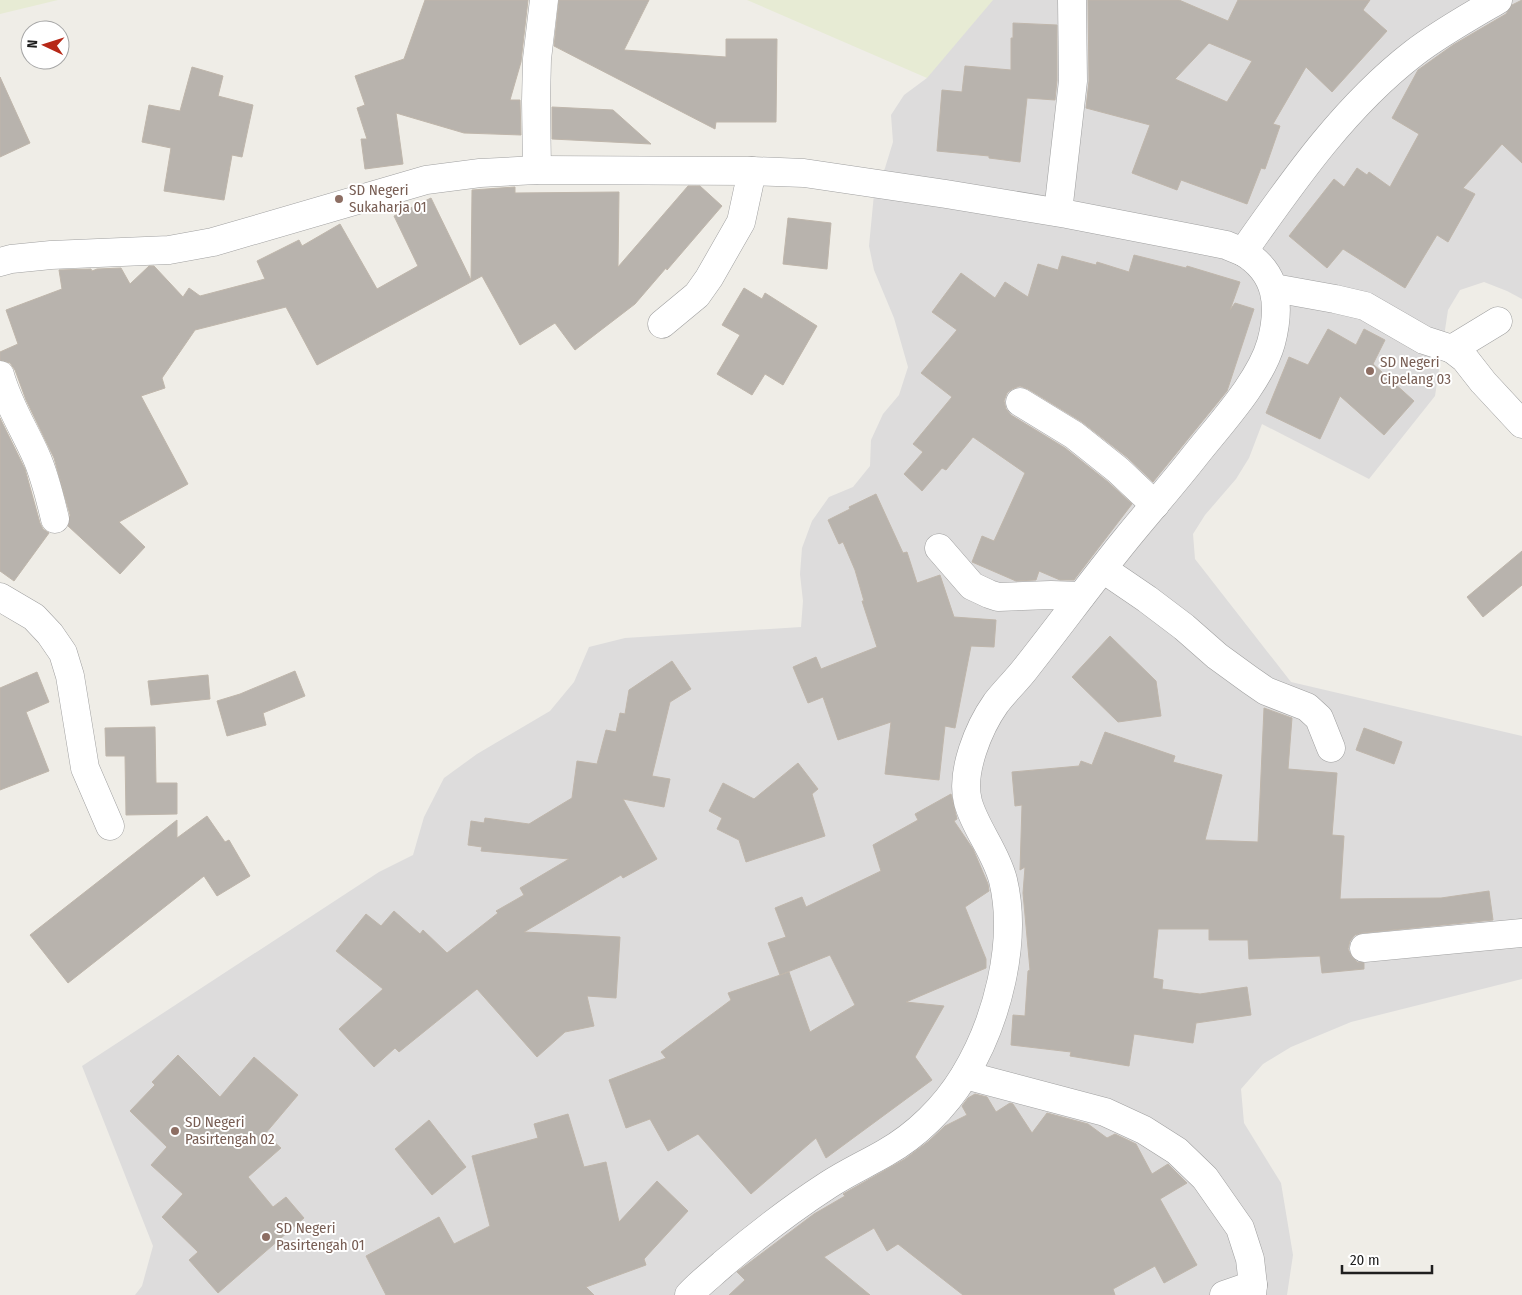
<svg xmlns="http://www.w3.org/2000/svg" width="1522" height="1295" viewBox="0 0 1522 1295" font-family="'Fira Sans Condensed',sans-serif">
<style>
.residential{fill:#dddcdc}
.farmland{fill:#e7ebd4}
.building{fill:#b8b3ad;stroke:#bfb6ab;fill-rule:evenodd}
.lines{fill:none;stroke-linecap:round;stroke-linejoin:round}
.minor-casing{stroke:#a0a0a0;stroke-width:29}
.minor{stroke:#fff;stroke-width:28}
.education-dot{fill:#8d6e63;stroke:#fff;stroke-width:2}
.labels{text-anchor:middle;stroke-width:4;stroke-linejoin:round;paint-order:stroke}
.education-label{font-size:15px;fill:#785e54;stroke:#fff;text-anchor:start}
</style>
<rect width="100%" height="100%" fill="#efede7"/>
<!-- residential -->
<polygon class="residential" points="910,0 1522,0 1522,299 1507,291 1484,282 1460,290 1448,310 1435,396 1369,479 1262,424 1249,458 1236,479 1205,515 1193,534 1195,559 1291,682 1522,736 1522,979 1351,1022 1291,1047 1263,1064 1241,1089 1244,1123 1281,1183 1293,1255 1287,1295 135,1295 142,1286 153,1246 82,1066 379,872 413,855 424,817 444,778 477,754 550,711 574,682 589,647 625,638 801,627 803,601 800,574 802,548 812,521 829,497 853,487 870,466 871,440 883,414 899,395 908,367 894,318 874,270 869,246 874,194 885,168 893,142 891,115 904,95 927,78"/>
<!-- farmland -->
<g class="farmland">
<polygon points="0,0 58,0 0,14"/>
<polygon points="747,0 993,0 927,78"/>
</g>
<!-- building -->
<g class="building">
<polygon points="425,0 528,0 521,62 510,100 520,100 521,135 464,133 396,113 403,164 365,169 361,139 367,139 357,108 365,105 355,76 404,59"/>
<polygon points="559,0 649,0 624,50 726,57 726,39 777,39 776,122 716,122 715,129 554,46"/>
<path d="M1088,0H1179L1228,21L1238,0H1370L1363,10L1387,31L1332,92L1306,67L1273,124L1280,126L1265,169L1261,168L1247,204L1181,180L1177,190L1132,173L1150,125L1086,108L1089,81ZM1209,43L1252,61L1227,102L1175,79Z"/>
<polygon points="1522,0 1522,163 1502,144 1463,188 1475,194 1448,242 1437,235 1405,288 1343,249 1327,268 1289,236 1334,179 1344,187 1357,168 1367,175 1369,172 1390,187 1419,134 1392,118 1418,70 1453,45 1506,14 1512,5"/>
<polygon points="1013,23 1057,25 1057,80 1055,100 1027,98 1020,162 989,158 989,156 937,151 942,90 962,92 965,66 1011,70 1011,38 1013,38"/>
<polygon points="192,67 223,76 218,96 253,105 242,157 232,155 224,200 164,191 171,148 142,142 149,105 180,111"/>
<polygon points="0,77 30,143 0,157"/>
<polygon points="552,107 613,110 651,144 552,139"/>
<polygon points="688,186 700,186 722,206 667,270 666,268 635,304 575,350 555,323 520,345 482,276 317,365 286,307 195,330 162,378 165,388 141,396 188,484 119,522 145,547 120,574 68,526 70,515 54,458 26,400 15,370 10,363 0,360 0,352 18,344 6,310 62,289 59,270 91,269 92,271 97,269 121,268 130,284 149,266 154,266 183,297 189,288 200,296 265,279 257,261 299,240 302,246 340,224 377,289 418,266 394,216 431,198 471,280 472,190 515,187 515,193 619,192 618,267"/>
<polygon points="788,218 831,223 827,269 783,264"/>
<polygon points="1134,255 1186,268 1187,266 1240,282 1230,310 1235,303 1254,309 1227,391 1153,482 1128,458 1082,422 1028,389 1020,386 1012,389 1007,393 1004,401 1006,409 1011,415 1065,448 1108,482 1132,504 1074,580 1060,580 1039,571 1036,580 1016,581 972,562 982,536 994,541 1025,473 973,437 946,470 942,468 922,491 904,474 923,452 913,444 952,397 921,373 957,330 932,312 961,273 995,298 1005,282 1028,297 1038,264 1058,270 1062,256 1096,265 1097,262 1129,272"/>
<polygon points="744,288 762,299 765,293 817,326 783,385 765,374 752,395 717,374 740,335 722,325"/>
<polygon points="1328,329 1356,345 1364,329 1385,340 1373,364 1414,401 1384,435 1340,396 1320,439 1266,413 1289,357 1308,365"/>
<polygon points="0,418 25,469 40,523 43,529 49,533 14,581 0,571"/>
<polygon points="876,494 903,553 907,552 917,583 940,575 954,617 996,620 994,647 971,646 955,728 945,726 939,780 885,774 891,722 838,740 823,697 808,703 793,667 816,657 821,669 877,647 862,601 864,601 855,570 843,542 839,544 828,520 850,509 849,507"/>
<polygon points="1522,551 1522,585 1483,617 1467,597"/>
<polygon points="1110,636 1156,681 1161,716 1118,722 1072,677"/>
<polygon points="672,661 691,689 670,702 652,776 670,779 664,807 623,799 657,859 623,878 621,875 524,932 620,937 616,998 587,996 594,1026 565,1032 537,1057 477,989 399,1052 395,1048 374,1067 339,1029 383,989 336,951 366,914 381,926 394,911 420,934 423,930 447,953 498,913 496,911 524,895 520,888 569,859 481,851 482,847 468,845 471,821 484,823 485,818 529,824 572,798 577,761 597,764 606,730 616,732 620,713 625,714 629,690"/>
<polygon points="295,671 305,696 263,713 266,725 227,736 217,701 240,694"/>
<polygon points="37,672 49,702 26,712 49,771 0,790 0,688"/>
<polygon points="208,675 210,699 151,705 148,681"/>
<polygon points="1264,708 1292,718 1288,769 1337,773 1332,835 1344,836 1340,899 1441,898 1489,891 1493,920 1362,933 1355,935 1350,941 1348,949 1352,957 1357,962 1364,963 1364,969 1322,973 1320,956 1249,959 1248,940 1209,940 1209,929 1158,929 1153,978 1163,980 1162,989 1200,994 1247,987 1251,1015 1196,1023 1193,1043 1134,1034 1129,1066 1070,1056 1071,1052 1011,1045 1013,1015 1025,1016 1028,971 1030,970 1023,893 1025,867 1020,870 1022,805 1015,806 1012,772 1079,766 1081,761 1092,765 1105,732 1175,756 1173,762 1222,775 1205,840 1258,842"/>
<polygon points="155,727 156,783 177,783 177,814 126,815 125,756 106,756 105,728"/>
<polygon points="1364,728 1402,742 1394,764 1356,750"/>
<polygon points="798,763 818,789 812,794 825,836 746,862 739,840 717,829 722,818 709,811 723,783 754,799"/>
<polygon points="951,794 957,819 954,821 973,849 988,884 989,891 965,907 986,959 986,968 906,1002 944,1006 915,1057 932,1080 826,1158 816,1138 751,1194 698,1134 668,1151 650,1119 626,1128 609,1080 666,1058 661,1052 731,1000 728,993 789,972 810,1032 855,1005 830,955 780,975 768,943 786,937 775,908 802,897 806,907 881,871 873,845 918,820 915,814"/>
<polygon points="207,816 225,842 229,840 250,876 217,896 204,876 68,983 30,935 177,820 177,838"/>
<polygon points="178,1055 220,1097 254,1057 298,1095 265,1134 281,1148 248,1177 273,1207 286,1197 304,1218 218,1293 189,1260 198,1252 162,1217 183,1194 151,1165 167,1147 130,1111 155,1085 152,1082"/>
<polygon points="975,1094 987,1097 996,1112 1010,1103 1013,1104 1032,1133 1047,1113 1088,1124 1107,1138 1115,1134 1136,1144 1152,1174 1168,1164 1187,1183 1160,1199 1197,1265 1164,1283 1155,1266 1113,1289 1115,1295 963,1295 898,1244 887,1251 874,1228 824,1257 870,1295 729,1295 745,1280 737,1272 745,1266 814,1214 845,1196 843,1194 905,1159 929,1141 945,1126 967,1115 962,1106 968,1098"/>
<polygon points="568,1114 584,1167 606,1162 619,1222 657,1181 688,1211 644,1259 646,1265 586,1287 594,1295 386,1295 366,1256 439,1217 454,1244 490,1226 472,1156 538,1138 534,1124"/>
<polygon points="429,1120 466,1167 432,1195 395,1149"/>
</g>
<g class="lines">
<defs>
<g id="minor">
<polyline points="537,170 536,101 537,59 544,0"/>
<polyline points="1058,212 1073,81 1072,0"/>
<path d="M0,262L11,259L51,255L169,250L213,242L426,180L480,173L537,170L752,171L804,173L946,194L1067,214L1196,239L1226,245L1243,252C1293,181 1344,107 1414,53C1440,33 1469,17 1498,0"/>
<polyline points="1274,288 1335,299 1365,306 1424,340 1452,349 1498,321"/>
<polyline points="662,324 697,295 709,278 741,222 752,171"/>
<polyline points="1452,349 1465,359 1483,382 1522,424"/>
<path d="M0,375C8,404 24,429 36,456C45,476 50,498 55,519"/>
<polyline points="1020,402 1074,435 1118,470 1155,505"/>
<polyline points="939,548 972,586 989,594 998,597 1051,595 1081,596"/>
<polyline points="1103,569 1147,599 1184,627 1217,656 1250,680 1266,691 1307,707 1319,718 1331,748"/>
<polyline points="0,597 34,617 50,634 63,653 70,676 85,768 110,826"/>
<polyline points="1364,948 1522,933"/>
<polyline points="965,1075 1105,1112 1144,1130 1177,1151 1205,1178 1240,1228 1250,1259 1253,1285 1252,1295"/>
<path d="M689,1295C699,1284 712,1274 723,1264C756,1236 791,1209 828,1185C846,1173 866,1164 885,1153C917,1135 945,1107 964,1076C997,1022 1018,942 1003,880C996,852 975,828 968,802C960,772 979,727 996,703C1005,691 1017,680 1026,668C1060,625 1092,581 1127,538C1149,511 1172,485 1194,457C1219,425 1260,382 1271,343C1281,306 1278,273 1243,252"/>
<polyline points="1224,1295 1253,1285"/>
</g>
</defs>
<!-- minor casing -->
<use href="#minor" class="minor-casing"/>
<!-- minor -->
<use href="#minor" class="minor"/>
</g>
<!-- markers -->
<g class="education-dot">
<circle cx="339" cy="199" r="5"/>
<circle cx="1370" cy="371" r="5"/>
<circle cx="175" cy="1131" r="5"/>
<circle cx="266" cy="1237" r="5"/>
</g>
<g class="labels">
<!-- education labels -->
<g class="education-label">
<text x="349" y="195">SD Negeri<tspan x="349" dy="17">Sukaharja 01</tspan></text>
<text x="1380" y="367">SD Negeri<tspan x="1380" dy="17">Cipelang 03</tspan></text>
<text x="185" y="1127">SD Negeri<tspan x="185" dy="17">Pasirtengah 02</tspan></text>
<text x="276" y="1233">SD Negeri<tspan x="276" dy="17">Pasirtengah 01</tspan></text>
</g>
</g>
<!-- north arrow -->
<g transform="translate(45 45) rotate(274)"><circle r="24" fill="#ffffff" stroke="#a5a5a5"/>
<path d="M0-4L9 19L0 12L-9 19Z" fill="#b72817"/>
<text y="-8" font-size="14" font-weight="bold" text-anchor="middle" fill="#1f1f1f">N</text>
</g>
<!-- scale -->
<path d="M1342 1265v8h90v-8" fill="none" stroke="#1f1f1f" stroke-width="2.5"/>
<text x="1350" y="1265" font-size="15" fill="#1f1f1f" stroke="#ffffff" stroke-width="4" paint-order="stroke">20 m</text>
</svg>
